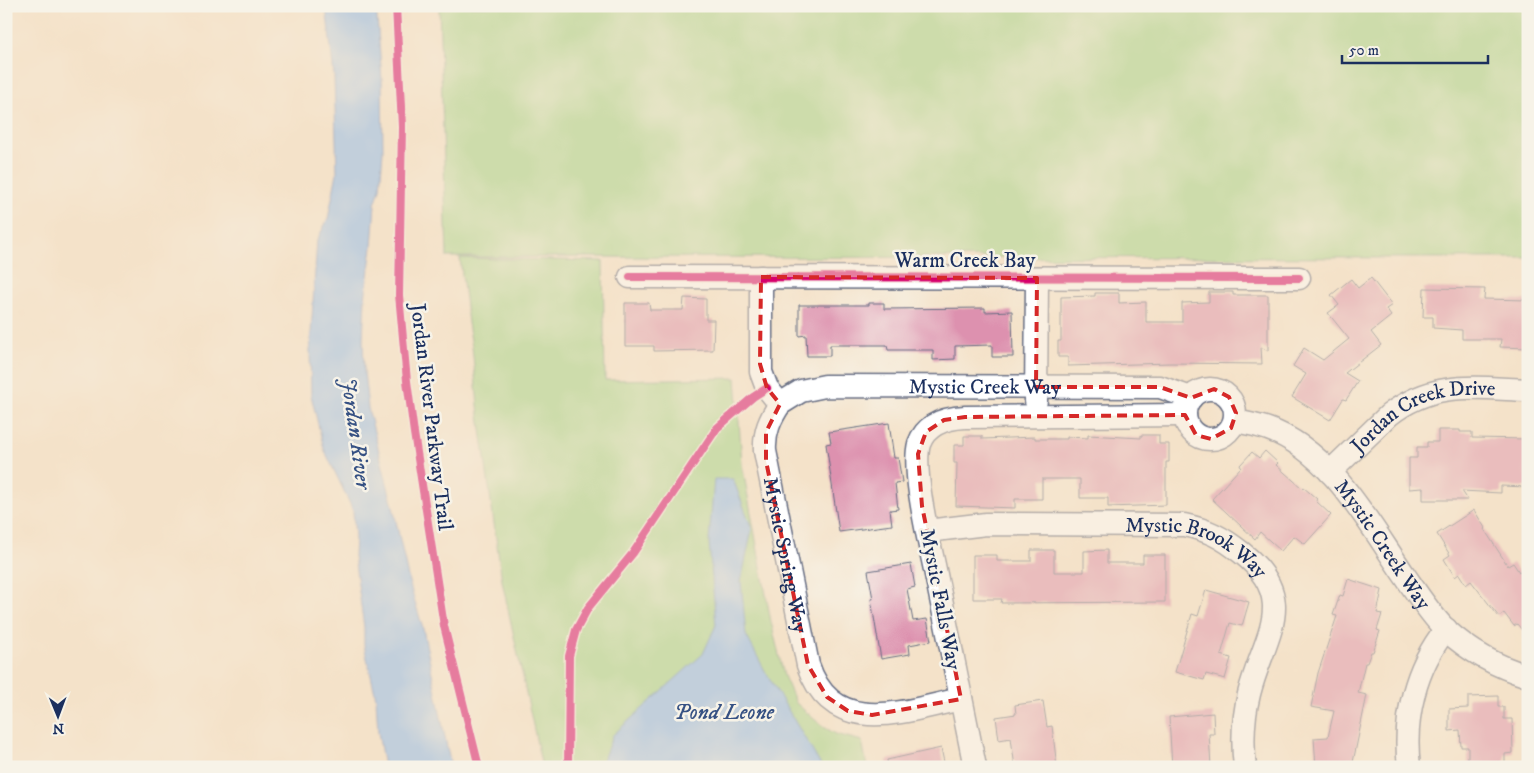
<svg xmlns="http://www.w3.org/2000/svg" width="1534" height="773" viewBox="0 0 1534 773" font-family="'IM FELL DW Pica',serif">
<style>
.green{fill:#9ed587;stroke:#5c8272}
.water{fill:#85b8f2;stroke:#5074a8}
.building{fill:#dd91af}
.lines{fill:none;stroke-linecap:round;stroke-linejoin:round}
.minor-casing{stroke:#676e83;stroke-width:25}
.minor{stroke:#fff;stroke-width:22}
.cycleway-casing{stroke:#f7f3e8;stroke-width:11}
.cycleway{stroke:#d6006c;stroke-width:8}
.marked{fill:none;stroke:#d62828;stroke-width:4;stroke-dasharray:10 6;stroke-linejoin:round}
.labels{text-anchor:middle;stroke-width:5;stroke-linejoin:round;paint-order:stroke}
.street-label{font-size:21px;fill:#1b2f5e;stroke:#f7f3e8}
.water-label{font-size:22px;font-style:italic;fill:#365183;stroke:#f7f3e8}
</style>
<rect width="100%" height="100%" fill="#f7f3e8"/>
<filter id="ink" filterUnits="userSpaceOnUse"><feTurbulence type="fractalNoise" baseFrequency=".02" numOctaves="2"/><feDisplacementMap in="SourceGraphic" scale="10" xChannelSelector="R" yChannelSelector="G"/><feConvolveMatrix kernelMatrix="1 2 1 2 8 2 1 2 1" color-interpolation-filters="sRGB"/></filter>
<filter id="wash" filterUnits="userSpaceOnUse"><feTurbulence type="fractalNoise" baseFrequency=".0096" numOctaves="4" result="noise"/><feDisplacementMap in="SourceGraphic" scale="20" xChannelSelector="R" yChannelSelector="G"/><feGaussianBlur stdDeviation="1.12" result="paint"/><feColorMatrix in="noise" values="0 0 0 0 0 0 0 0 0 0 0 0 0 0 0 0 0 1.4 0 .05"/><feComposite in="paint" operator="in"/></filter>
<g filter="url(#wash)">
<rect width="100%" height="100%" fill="#f4e2c9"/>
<!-- green -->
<g class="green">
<polygon points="439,6 1528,6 1528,258 447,257"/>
<polygon points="460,258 603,261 605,380 736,378 742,464 771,622 784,676 796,703 822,726 836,734 862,741 867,767 542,767 502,581 479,415 472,346 468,323"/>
</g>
<!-- water -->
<g class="water">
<polygon points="326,6 376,6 382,80 383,151 380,189 375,204 372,247 365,298 363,339 364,372 368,408 393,507 409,582 423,629 451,767 384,767 378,732 376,698 364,645 364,627 354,556 355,538 353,510 324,449 311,395 310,350 317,240 328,219 337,173 334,75"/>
<polygon points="714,479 733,479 752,529 741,581 746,635 765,671 822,767 600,767 613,735 703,654 716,625 709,542"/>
</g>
<g id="blocks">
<!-- building -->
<g class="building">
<polygon points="1371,278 1392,305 1386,309 1391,316 1371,332 1381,345 1345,373 1358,381 1346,400 1343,399 1330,420 1292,397 1306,374 1293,366 1304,348 1323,360 1349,339 1328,313 1339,305 1331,295 1351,279 1358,288"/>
<polygon points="1424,288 1485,289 1484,299 1528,300 1528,348 1500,347 1501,339 1462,339 1462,330 1433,328 1433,317 1423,317"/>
<polygon points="1209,292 1233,292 1233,295 1268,295 1268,351 1261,347 1262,364 1170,363 1068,366 1068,357 1058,357 1058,341 1061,341 1061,297 1095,296 1095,293 1119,293 1119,303 1146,302 1146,322 1182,322 1182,303 1209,302"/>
<polygon points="684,298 706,299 706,320 714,320 713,350 654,351 654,346 625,346 625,303 649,303 650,310 683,310"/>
<polygon points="869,303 884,303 884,309 985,308 985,312 1012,311 1013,357 992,357 992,345 955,346 955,359 933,360 933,350 888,350 887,345 830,345 830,356 807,356 806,335 799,336 799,305 869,305"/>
<polygon points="889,423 894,458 898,458 902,482 895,483 898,509 890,510 892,525 839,532 826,444 831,443 829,432"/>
<polygon points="1438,430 1460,430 1460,432 1472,432 1472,438 1528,439 1528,487 1501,486 1501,493 1462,491 1468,500 1423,500 1423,488 1409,489 1409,458 1417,458 1417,447 1427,447 1427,442 1438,442"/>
<polygon points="1088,435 1141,438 1141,435 1159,435 1159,444 1169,444 1169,462 1166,462 1166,505 1108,507 1108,498 1080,498 1080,479 1042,479 1042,499 1015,499 1015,508 956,506 957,463 954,463 954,445 964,445 964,436 982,436 982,439 1035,437 1035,439 1067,439 1067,437 1088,438"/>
<polygon points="1265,451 1278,463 1276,465 1302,488 1303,487 1317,499 1316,501 1331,515 1305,544 1294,536 1281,551 1260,532 1255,539 1212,499 1241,467 1240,465 1252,452 1259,458"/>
<polygon points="1474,510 1485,528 1484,529 1508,566 1513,563 1519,572 1528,565 1528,637 1517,624 1514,626 1504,613 1499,617 1471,581 1466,585 1459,574 1455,577 1444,559 1450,555 1437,534"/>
<polygon points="1031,550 1054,550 1054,572 1084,572 1084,551 1107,550 1107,563 1143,563 1143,555 1165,555 1165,602 1001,603 1002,599 973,599 973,555 997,555 997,561 1031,561"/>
<polygon points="911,564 915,587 907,589 913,621 927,619 931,641 909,645 910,654 881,659 871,599 873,599 868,571"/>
<polygon points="1348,579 1382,590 1377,613 1382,614 1377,630 1380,631 1373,652 1371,652 1367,663 1365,663 1358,693 1367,695 1352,767 1316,767 1314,738 1328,737 1334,711 1311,707 1318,673 1337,616 1333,615 1340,595 1343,596"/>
<polygon points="1206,590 1249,602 1242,626 1230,623 1221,655 1231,658 1225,679 1206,674 1204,680 1175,672 1192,614 1198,616"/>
<polygon points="1498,696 1498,707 1504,707 1504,719 1512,719 1513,753 1505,754 1505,764 1468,765 1468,747 1461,747 1460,730 1449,731 1449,709 1468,708 1468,697"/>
<polygon points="1043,701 1047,727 1052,726 1057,767 1015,767 1011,738 999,740 996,717 1016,714 1015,705"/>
<polygon points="1213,713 1214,734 1209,734 1211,767 1172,767 1169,717"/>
<polygon points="941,748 945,767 888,767 887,760"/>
</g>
</g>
</g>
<g filter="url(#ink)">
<use href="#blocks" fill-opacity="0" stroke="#676e83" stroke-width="1"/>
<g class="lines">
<defs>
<g id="minor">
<polyline points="630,277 1299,278"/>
<path id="s1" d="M761,277V372L767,388L780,404C770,419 764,432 765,451L808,665C833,739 904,711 961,699"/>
<circle cx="1210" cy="414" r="25"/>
<polyline points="1036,401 1037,278"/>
<path id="s2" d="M780,404L801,391L825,386L1160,387L1191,398"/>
<path id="s3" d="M1235,421C1246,423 1257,425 1268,429C1331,451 1369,524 1405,576C1418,595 1430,614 1446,630C1469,651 1498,667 1528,676"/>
<path id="s4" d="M1330,472L1389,415C1434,380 1474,388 1528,390"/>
<path id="s5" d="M927,531L986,524L1184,525C1208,530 1222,537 1242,553C1301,600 1263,637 1249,694C1243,718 1242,742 1245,767"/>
<path d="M975,767C961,699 948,632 934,565C928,537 912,470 919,444C926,424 946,418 965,417L1185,415"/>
<path d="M1409,767C1403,718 1415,668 1446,629"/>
</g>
</defs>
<!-- minor casing -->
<use href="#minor" class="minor-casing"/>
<!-- minor -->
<use href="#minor" class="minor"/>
<defs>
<g id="cycleway">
<polyline points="396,6 402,127 399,295 407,381 414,433 444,626 479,767"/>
<polyline points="630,277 1299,278"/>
<polyline points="568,767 569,656 576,630 588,608 633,553 717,428 753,397 767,388"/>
</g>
</defs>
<!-- cycleway casing -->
<use href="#cycleway" class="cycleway-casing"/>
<!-- cycleway -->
<use href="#cycleway" class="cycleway"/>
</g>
</g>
<!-- marked area -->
<path d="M0 0H1534V773H0ZM761,277L1037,278L1036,387H1160L1191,398L1214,389L1229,397L1236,413L1231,428L1211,439L1196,435L1185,415L965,417L944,420L926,432L918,454L922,506L961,699L872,715L848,711L827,697L808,665L766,461V432L780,404L767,388L760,364Z" fill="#f4e2c9" fill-opacity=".55" fill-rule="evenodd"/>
<path class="marked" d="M761,277L1037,278L1036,387H1160L1191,398L1214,389L1229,397L1236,413L1231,428L1211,439L1196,435L1185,415L965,417L944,420L926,432L918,454L922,506L961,699L872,715L848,711L827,697L808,665L766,461V432L780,404L767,388L760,364Z"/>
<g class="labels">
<!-- street labels -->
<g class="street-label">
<text x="965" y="267">Warm Creek Bay</text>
<text dy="7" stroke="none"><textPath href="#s2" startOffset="209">Mystic Creek Way</textPath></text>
<text transform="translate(432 417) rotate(83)" y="7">Jordan River Parkway Trail</text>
<text dy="7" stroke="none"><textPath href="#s4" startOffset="114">Jordan Creek Drive</textPath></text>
<text dy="7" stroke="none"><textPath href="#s3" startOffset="200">Mystic Creek Way</textPath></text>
<text dy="7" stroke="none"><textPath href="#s5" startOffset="276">Mystic Brook Way</textPath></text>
<text dy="7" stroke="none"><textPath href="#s1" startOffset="289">Mystic Spring Way</textPath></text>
<text transform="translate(941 599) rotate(79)" y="7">Mystic Falls Way</text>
</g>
<!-- water labels -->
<g class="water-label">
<text transform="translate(357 433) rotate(82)" y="8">Jordan River</text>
<text x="724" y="719">Pond Leone</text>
</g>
</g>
<!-- margin -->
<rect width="1534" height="773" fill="none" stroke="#f7f3e8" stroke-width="25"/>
<!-- north arrow -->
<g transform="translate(58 716) rotate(179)" stroke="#f7f3e8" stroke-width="4" paint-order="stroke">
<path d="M0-4L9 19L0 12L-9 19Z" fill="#1b2f5e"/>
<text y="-8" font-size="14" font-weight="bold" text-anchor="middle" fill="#1b2f5e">N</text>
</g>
<!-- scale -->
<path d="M1342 55v8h146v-8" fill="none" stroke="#1b2f5e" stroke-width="2.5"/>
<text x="1349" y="55" font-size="15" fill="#1b2f5e" stroke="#f7f3e8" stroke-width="4" paint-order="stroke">50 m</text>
</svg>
